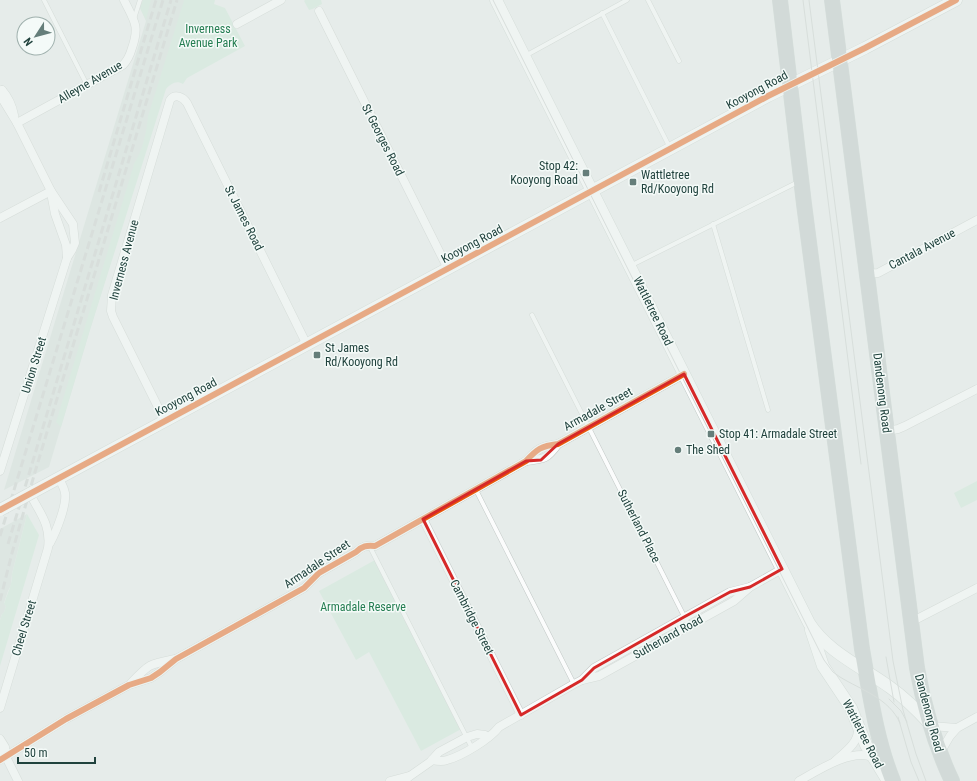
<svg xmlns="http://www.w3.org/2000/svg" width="977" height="781" viewBox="0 0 977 781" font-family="'Roboto Condensed',sans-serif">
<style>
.built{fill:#d3deda}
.green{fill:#cde6d8}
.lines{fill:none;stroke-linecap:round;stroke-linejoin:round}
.lane-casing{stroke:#c3c9c7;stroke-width:5}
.street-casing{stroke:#c3c9c7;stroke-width:9}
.secondary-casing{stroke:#c1cac7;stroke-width:13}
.highway-casing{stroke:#c1cbca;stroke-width:16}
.lane{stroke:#fbfcfc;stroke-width:4}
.street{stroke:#fbfcfc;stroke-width:8}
.secondary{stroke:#fbfcfc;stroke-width:12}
.highway{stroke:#bbc4c3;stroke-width:15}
.tram{stroke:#c7cccb;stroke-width:1}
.rail{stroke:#c7cccb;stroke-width:3;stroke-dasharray:8 4;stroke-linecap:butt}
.secondary-bridge-casing{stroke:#c1cac7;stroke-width:13;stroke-linecap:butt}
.secondary-bridge{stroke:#fbfcfc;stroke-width:12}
.cycleway-casing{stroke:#f4faf8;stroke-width:8}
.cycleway{stroke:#e8590c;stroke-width:6}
.marked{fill:none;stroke:#d62828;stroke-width:3;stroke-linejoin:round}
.poi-dot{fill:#657e7a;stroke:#f4faf8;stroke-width:1.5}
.labels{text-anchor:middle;stroke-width:3;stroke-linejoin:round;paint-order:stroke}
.park-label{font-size:12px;fill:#257e52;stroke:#f4faf8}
.street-label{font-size:12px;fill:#20423d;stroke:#f4faf8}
.poi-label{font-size:12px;fill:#20423d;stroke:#f4faf8;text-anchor:start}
</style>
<rect width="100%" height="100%" fill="#e6ecea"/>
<!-- built -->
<g class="built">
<polygon points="143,0 192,0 89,333 49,467 4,490 146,21 140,8"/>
<polygon points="27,514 12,574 11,585 8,591 4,603 6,606 4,613 2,614 0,620 0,529"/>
</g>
<!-- green -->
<g class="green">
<polygon points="143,0 151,0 146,20 140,8"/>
<path d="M184,0H215L214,4L225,8L245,46L187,78L183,84C176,80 171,84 166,89L89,333L61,427L56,422L134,164C143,149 146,134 148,116Z"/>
<path d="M305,0H321L322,4C317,6 314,9 309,10L304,1Z"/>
<polygon points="977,481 977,500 961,508 954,493"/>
<path d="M27,514L39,535L0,666V620L2,614L4,612L6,606L4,604C7,594 13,583 12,574Z"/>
<polygon points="375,560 463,728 421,751 369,652 356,660 319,591"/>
</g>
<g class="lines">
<defs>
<g id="lane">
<polyline points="44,0 87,85"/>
<polyline points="648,0 679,61"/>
<polyline points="602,13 670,148"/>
<polyline points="134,19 140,0"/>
<polyline points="525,56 627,0"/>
<polyline points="713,224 768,410"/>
<polyline points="630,266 798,182"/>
<polyline points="532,315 689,626"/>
<polyline points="476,490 574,684"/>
<polyline points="369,545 472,748"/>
</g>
<g id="street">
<polyline points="319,11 448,269"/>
<polyline points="237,24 281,0"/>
<path d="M2,90C9,98 12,105 14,115"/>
<path d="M17,123L123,65C128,60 130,55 132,48C140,25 134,21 124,0"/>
<polyline points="51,193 55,214 66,245 67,258"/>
<polyline points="0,218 51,191"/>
<polyline points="867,274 878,273 977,220"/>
<path d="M165,421L113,317L111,311L112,295L170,100C175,93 183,97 187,103L307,345"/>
<polyline points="887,431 898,429 905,426 977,389"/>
<path d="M526,461C545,459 547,459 558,444"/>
<polyline points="0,471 67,258 72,250 75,243 73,224 51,191 17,123 3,100 2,90"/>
<polyline points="423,519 521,715"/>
<path d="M50,543C56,532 67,505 65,493C64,487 61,483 59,478"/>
<polyline points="911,622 977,588"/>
<polyline points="582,680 594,668 730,592 750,587 782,569"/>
<path d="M131,683C149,664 149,664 175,659"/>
<path d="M0,708L48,548C51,525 40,513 30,494"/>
<polyline points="931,726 957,728"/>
<polyline points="0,739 5,747 6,757"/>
<polyline points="0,750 6,757 18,781"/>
<polyline points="940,753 950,736 957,728 977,717"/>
<path d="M0,760L66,719L129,685L151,678L160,672L176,659L304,588L319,573L356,552C362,546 367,545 375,546L526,461C537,449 541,446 558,444L684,374"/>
<path d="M432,760C437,761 442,762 447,760C462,756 490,739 499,727L574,684L582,680L599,676L734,601L750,587"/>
<path d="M835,761C845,752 859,743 858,728"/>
<polyline points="390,781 409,776"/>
<polyline points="404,781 410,776 430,762 439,752 467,737 477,734 485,735 488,737"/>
<path d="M799,781C817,771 852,748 872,757"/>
</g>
<g id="secondary">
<path d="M496,0L809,623C827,652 864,668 891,688C905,698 918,711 930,724"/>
<polyline points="33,492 768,96 865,48 956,0"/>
<polyline points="811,630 823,666 851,708 866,745 888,781"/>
</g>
<g id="highway">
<path d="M780,0L804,204L862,649C870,694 876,739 893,781"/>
<path d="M832,0L917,668C924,707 935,745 952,781"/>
</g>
</defs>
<!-- lane casing -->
<use href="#lane" class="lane-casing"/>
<!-- street casing -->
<use href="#street" class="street-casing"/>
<!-- secondary casing -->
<use href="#secondary" class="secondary-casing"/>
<!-- highway casing -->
<use href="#highway" class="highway-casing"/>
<!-- lane -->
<use href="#lane" class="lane"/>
<!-- street -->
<use href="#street" class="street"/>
<!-- secondary -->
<use href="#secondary" class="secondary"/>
<!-- highway -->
<use href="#highway" class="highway"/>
<!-- tram -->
<g class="tram">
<path d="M493,0L824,660L833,672L840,677C861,690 889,698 900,723"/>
<polyline points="803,0 861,464"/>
<polyline points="809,0 893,661 903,710 916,754 926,781"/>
<polyline points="886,657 894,702"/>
<polyline points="889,699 901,711 907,722"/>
<polyline points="898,717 911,762 919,781"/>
</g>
<!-- rail -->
<g class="rail">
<polyline points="99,192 156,0"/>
<polyline points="0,536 163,0"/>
<polyline points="8,544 171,0"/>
<polyline points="0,601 12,553 35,472 177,0"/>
</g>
<defs>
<polyline id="secondary-bridge" points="0,510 33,492"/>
</defs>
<!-- secondary-bridge casing -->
<use href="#secondary-bridge" class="secondary-bridge-casing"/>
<!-- secondary-bridge -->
<use href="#secondary-bridge" class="secondary-bridge"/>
<defs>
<g id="cycleway">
<polyline points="0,510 768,96 865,48 956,0"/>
<path d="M0,760L66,719L129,685L151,678L160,672L176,659L304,588L319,573L356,552C362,546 367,545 375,546L526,461C537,449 541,446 558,444L684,374"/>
</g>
</defs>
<!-- cycleway casing -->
<use href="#cycleway" class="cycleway-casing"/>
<!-- cycleway -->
<use href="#cycleway" class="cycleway"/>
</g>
<!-- marked area -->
<path d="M0 0H977V781H0ZM684,374L782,569L750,587L730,592L684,617L594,668L582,680L521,715L423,519L526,461L541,460L558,444Z" fill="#e6ecea" fill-opacity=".55" fill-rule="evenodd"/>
<path class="marked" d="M684,374L782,569L750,587L730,592L684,617L594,668L582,680L521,715L423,519L526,461L541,460L558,444Z"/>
<!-- markers -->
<g class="poi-dot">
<rect x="582" y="169" width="8" height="8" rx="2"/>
<rect x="629" y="178" width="8" height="8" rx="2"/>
<rect x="313" y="351" width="8" height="8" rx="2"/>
<rect x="707" y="430" width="8" height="8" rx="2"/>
<circle cx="678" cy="450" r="4"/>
</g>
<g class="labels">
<!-- park labels -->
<g class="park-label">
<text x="208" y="33">Inverness<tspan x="208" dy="14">Avenue Park</tspan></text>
<text x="363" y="611">Armadale Reserve</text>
</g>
<!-- street labels -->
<g class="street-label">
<text transform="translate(90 82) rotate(-30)" y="4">Alleyne Avenue</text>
<text transform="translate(757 90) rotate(-28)" y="4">Kooyong Road</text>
<text transform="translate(383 140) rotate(63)" y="4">St Georges Road</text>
<text transform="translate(244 218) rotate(63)" y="4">St James Road</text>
<text transform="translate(472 244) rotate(-28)" y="4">Kooyong Road</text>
<text transform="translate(922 249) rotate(-28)" y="4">Cantala Avenue</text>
<text transform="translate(124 260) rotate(-75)" y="4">Inverness Avenue</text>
<text transform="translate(653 311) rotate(64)" y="4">Wattletree Road</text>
<text transform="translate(34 365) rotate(-73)" y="4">Union Street</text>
<text transform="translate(882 393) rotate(83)" y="4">Dandenong Road</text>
<text transform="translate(186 397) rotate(-28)" y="4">Kooyong Road</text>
<text transform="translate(598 409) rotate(-29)" y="4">Armadale Street</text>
<text transform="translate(639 526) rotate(63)" y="4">Sutherland Place</text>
<text transform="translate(317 564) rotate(-34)" y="4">Armadale Street</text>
<text transform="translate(472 617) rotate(63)" y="4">Cambridge Street</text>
<text transform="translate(24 628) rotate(-73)" y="4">Cheel Street</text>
<text transform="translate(668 637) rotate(-29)" y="4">Sutherland Road</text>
<text transform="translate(929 713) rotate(75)" y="4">Dandenong Road</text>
<text transform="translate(863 734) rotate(63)" y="4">Wattletree Road</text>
</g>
<!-- poi labels -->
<g class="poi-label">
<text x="578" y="170" text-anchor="end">Stop 42:<tspan x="578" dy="14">Kooyong Road</tspan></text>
<text x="641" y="179">Wattletree<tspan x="641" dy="14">Rd/Kooyong Rd</tspan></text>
<text x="325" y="352">St James<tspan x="325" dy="14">Rd/Kooyong Rd</tspan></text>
<text x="719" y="438">Stop 41: Armadale Street</text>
<text x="686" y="454">The Shed</text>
</g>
</g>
<!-- north arrow -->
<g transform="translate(36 36) rotate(234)"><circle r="19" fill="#f4faf8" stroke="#9fb0ad"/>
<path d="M0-3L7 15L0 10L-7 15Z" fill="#657e7a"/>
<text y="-6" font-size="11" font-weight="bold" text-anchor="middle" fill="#20423d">N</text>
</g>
<!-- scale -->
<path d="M18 757v6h77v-6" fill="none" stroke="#20423d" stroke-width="2"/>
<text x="24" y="757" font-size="12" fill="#20423d" stroke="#f4faf8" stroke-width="3" paint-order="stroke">50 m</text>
</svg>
